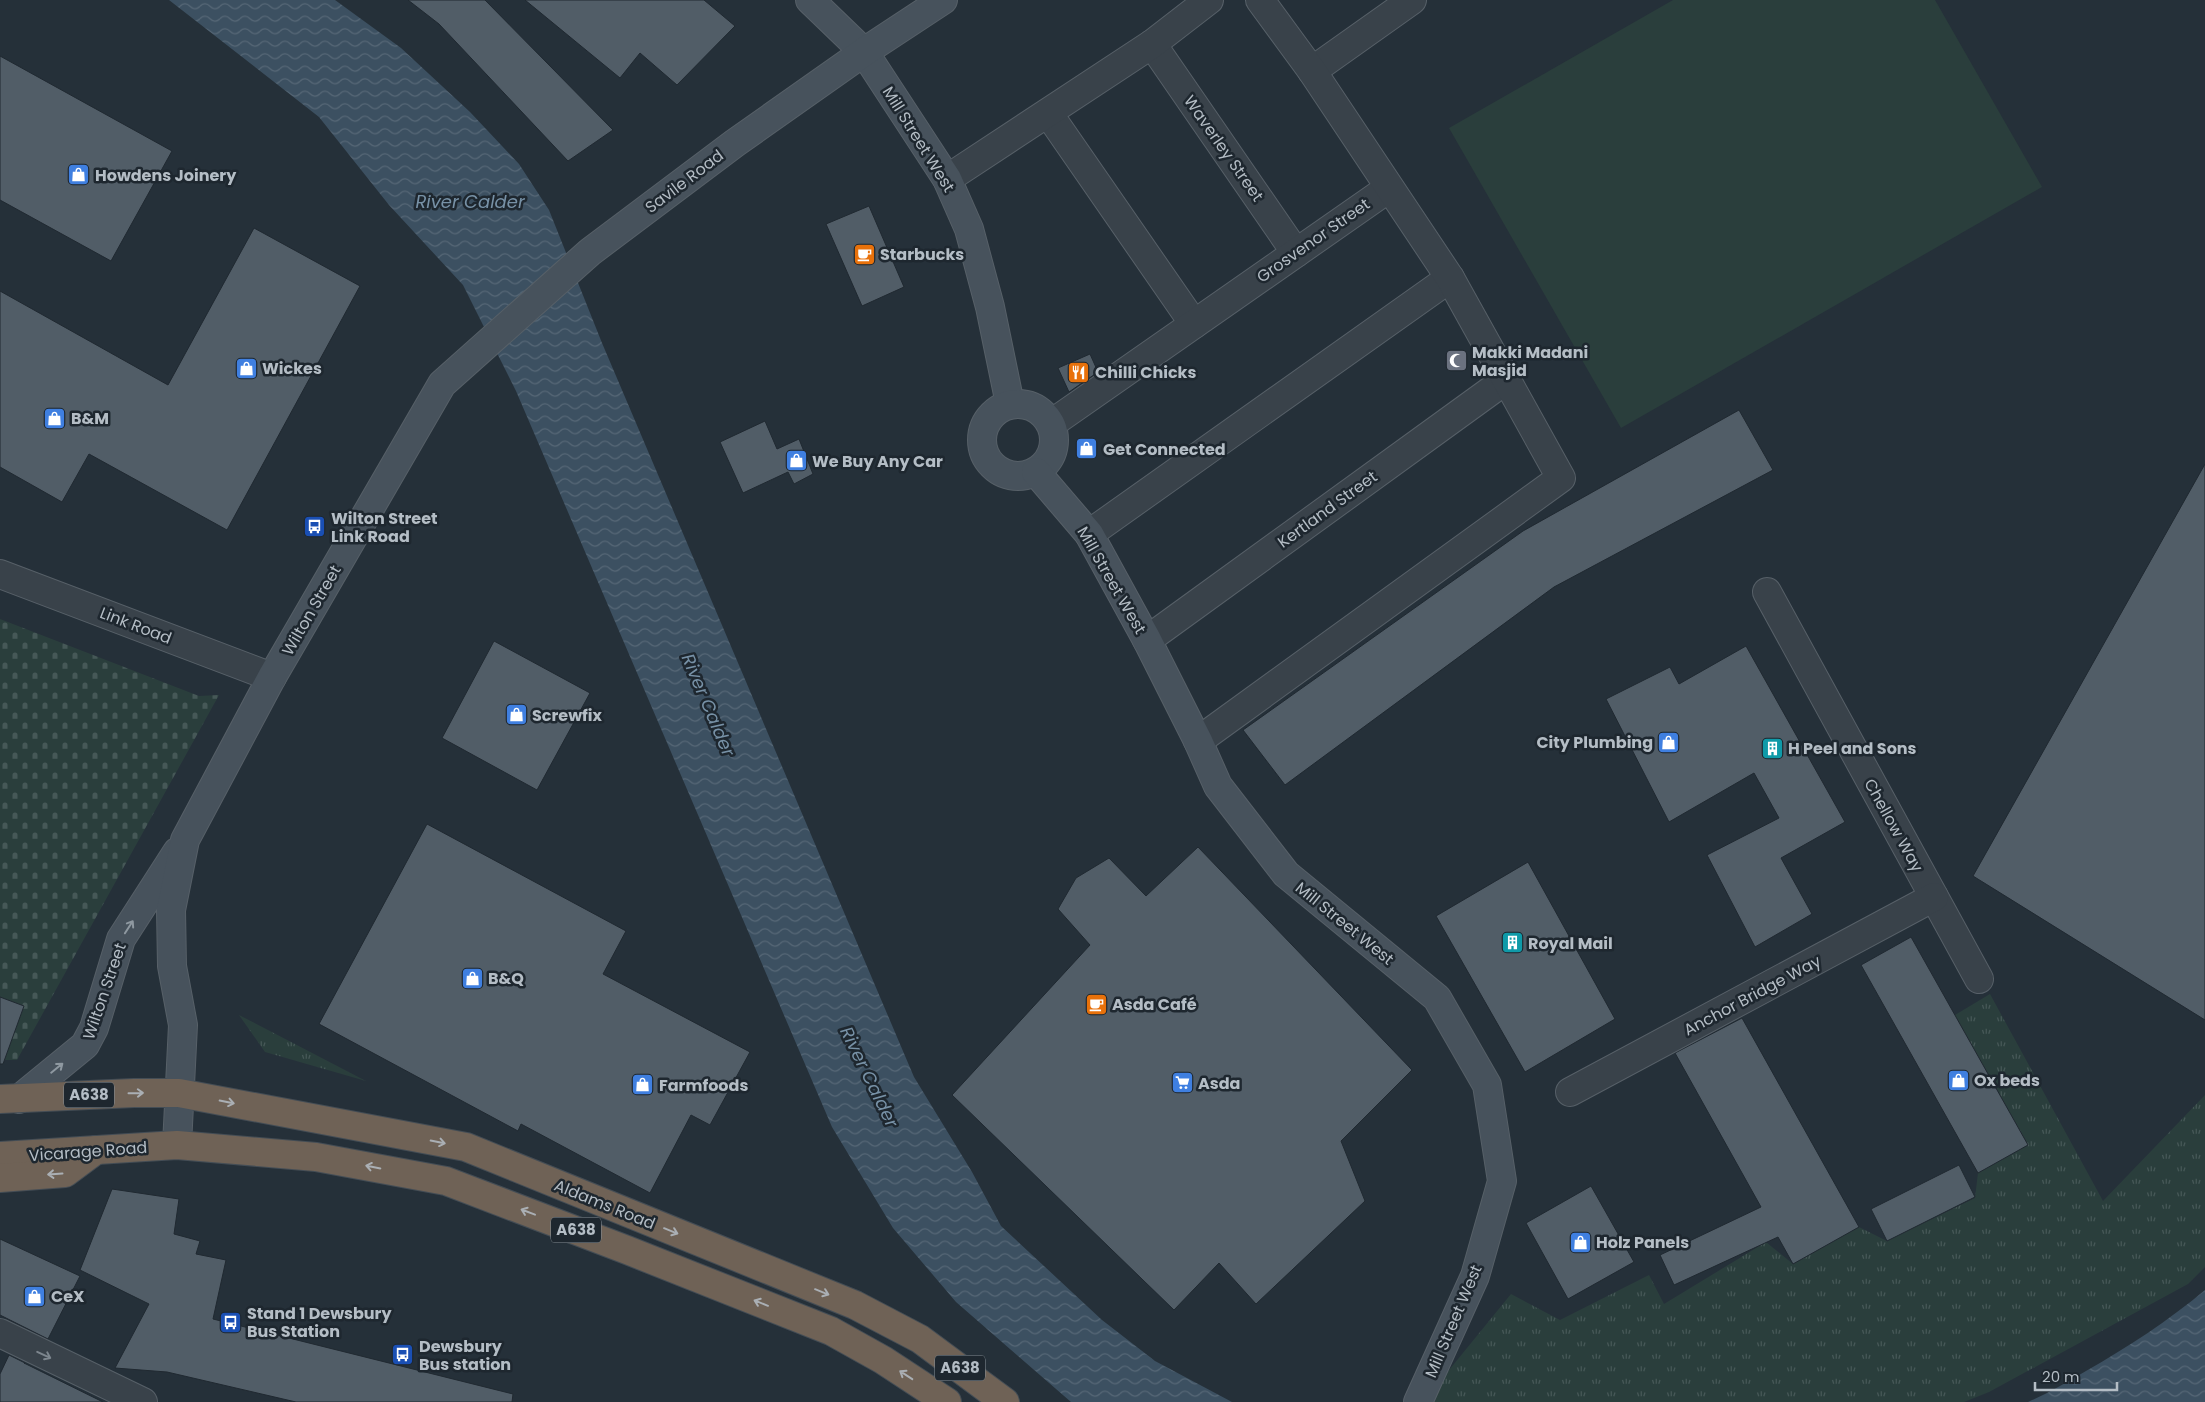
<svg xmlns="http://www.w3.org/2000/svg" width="2205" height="1402" viewBox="0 0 2205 1402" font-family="Poppins,sans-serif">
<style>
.grass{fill:url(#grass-tufts)}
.cemetery{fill:url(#cemetery-stones)}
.pitch{fill:#2a3e3c}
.water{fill:url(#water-waves)}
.building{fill:#515d67;stroke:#202931}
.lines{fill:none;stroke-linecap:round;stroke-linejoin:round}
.street-casing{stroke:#576068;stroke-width:30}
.secondary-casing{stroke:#576068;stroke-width:30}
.highway-casing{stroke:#444d55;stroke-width:30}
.street{stroke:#39424a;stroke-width:28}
.secondary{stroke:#47525c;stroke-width:28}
.highway{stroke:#6f6256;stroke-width:28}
.oneway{stroke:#8e98a0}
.oneway2{stroke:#aaafb4}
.oneway3{stroke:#7d868e}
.labels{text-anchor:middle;stroke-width:5;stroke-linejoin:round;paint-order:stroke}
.shield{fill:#1e272f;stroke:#879098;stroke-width:1}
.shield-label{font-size:15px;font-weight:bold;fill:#b4bdc5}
.street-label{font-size:16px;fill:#b4bdc5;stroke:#1e272f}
.poi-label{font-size:16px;font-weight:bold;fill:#b4bdc5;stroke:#1e272f;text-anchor:start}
.water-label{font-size:18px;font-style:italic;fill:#7791a6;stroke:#1e272f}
</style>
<defs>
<pattern id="grass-tufts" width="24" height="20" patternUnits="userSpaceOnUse" patternTransform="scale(1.25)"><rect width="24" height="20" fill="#2a3e3c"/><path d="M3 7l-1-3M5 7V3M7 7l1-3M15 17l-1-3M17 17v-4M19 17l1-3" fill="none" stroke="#465857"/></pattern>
<pattern id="cemetery-stones" width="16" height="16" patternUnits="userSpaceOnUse" patternTransform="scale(1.25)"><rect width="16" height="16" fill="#2a3e3c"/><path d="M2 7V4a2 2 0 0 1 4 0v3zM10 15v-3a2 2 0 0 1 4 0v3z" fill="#465857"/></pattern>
<pattern id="water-waves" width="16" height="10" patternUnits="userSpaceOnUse" patternTransform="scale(1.25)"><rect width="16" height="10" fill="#3c5061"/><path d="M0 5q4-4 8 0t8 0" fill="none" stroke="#566776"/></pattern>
</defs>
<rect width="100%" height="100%" fill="#253039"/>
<!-- grass -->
<g class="grass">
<polygon points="1990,994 2103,1201 2205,1095 2205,1267 2188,1284 1989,1392 1964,1402 1423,1402 1511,1294 1560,1320 1649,1275 1664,1304 1766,1242 1793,1264 1859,1227 1887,1241 1975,1198 1978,1173 2028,1145 1955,1015"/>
<polygon points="239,1015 366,1081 265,1052"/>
</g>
<!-- cemetery -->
<polygon class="cemetery" points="0,619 199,696 219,695 17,1060 0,1060"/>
<!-- pitch -->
<polygon class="pitch" points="1673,0 1935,0 2042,187 1621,428 1449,128"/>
<!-- water -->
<g class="water">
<polygon points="169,0 335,0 401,48 470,112 519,164 549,210 602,343 914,1077 972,1172 1001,1226 1102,1320 1155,1361 1232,1402 1071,1402 956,1302 893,1228 832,1127 516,391 463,285 389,205 319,117"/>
<path d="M2205,1290V1402H2028C2049,1393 2067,1382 2086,1371C2128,1347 2168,1321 2205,1290Z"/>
</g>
<!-- building -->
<g class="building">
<polygon points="408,0 485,0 613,130 568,161 439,24"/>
<polygon points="525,0 704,0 735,26 677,85 640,53 620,78"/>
<polygon points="0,56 172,151 111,261 0,200"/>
<polygon points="869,206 904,287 862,306 826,224"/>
<polygon points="254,228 360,286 227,530 89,454 62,502 0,467 0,291 168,385"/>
<polygon points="1090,354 1098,372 1069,392 1058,368"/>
<polygon points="1739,410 1773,470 1554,587 1285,785 1243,730 1523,531"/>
<polygon points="765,421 777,449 799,439 813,474 794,484 788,472 743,493 720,442"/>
<polygon points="2205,464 2205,1020 1973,876"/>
<polygon points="494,641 590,693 537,790 442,738"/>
<polygon points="1746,646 1845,822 1781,858 1812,914 1755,947 1707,855 1779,818 1754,773 1669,822 1606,699 1670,667 1679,684"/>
<polygon points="427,824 626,931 603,974 750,1052 710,1125 691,1115 650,1193 521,1124 518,1131 319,1024"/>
<polygon points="1198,847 1412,1070 1341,1141 1365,1201 1256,1304 1219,1263 1174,1310 952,1095 1090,945 1058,909 1076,878 1109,858 1146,896"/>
<polygon points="1528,862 1615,1019 1525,1072 1436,916"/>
<polygon points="1911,937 2028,1145 1978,1173 1861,965"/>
<polygon points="0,997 24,1006 3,1064 0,1064"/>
<polygon points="1742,1018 1859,1227 1793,1264 1778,1237 1674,1285 1660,1255 1761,1207 1675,1053"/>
<polygon points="1959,1165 1975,1197 1887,1241 1871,1209"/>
<polygon points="1591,1186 1634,1262 1568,1299 1526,1223"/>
<polygon points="112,1189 179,1199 174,1234 200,1241 196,1254 226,1260 213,1319 513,1394 512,1402 296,1402 167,1372 115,1368 149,1304 80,1270"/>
<polygon points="0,1239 80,1276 48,1339 0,1315"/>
<polygon points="9,1355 25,1363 24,1363 103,1402 0,1402 0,1374"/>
</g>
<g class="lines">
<defs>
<g id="street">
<polyline points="1152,44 1296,253"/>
<polyline points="1312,71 1412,0"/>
<polyline points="1048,113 1194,324"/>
<polyline points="947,179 1152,44 1209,0"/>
<polyline points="1051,424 1389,188"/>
<polyline points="1089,534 1450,278"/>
<polyline points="0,574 272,677"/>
<polyline points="1767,592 1979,979"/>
<polyline points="1147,640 1507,379"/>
<polyline points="1198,741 1561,478 1450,278 1312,71 1260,0"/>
<polyline points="1570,1092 1934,897"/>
<polyline points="0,1333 143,1402"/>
</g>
<g id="secondary">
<polyline points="810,0 864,52 947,179 969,229 990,307 1010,404"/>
<circle cx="1018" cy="440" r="36"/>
<polyline points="1036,472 1089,534 1147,640 1198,741 1218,786 1286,874 1437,998 1487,1085 1502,1181 1475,1276 1418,1402"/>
<polyline points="19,1099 85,1045 94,1028 121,939 177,852"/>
<polyline points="177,1145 183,1025 172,966 171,910 185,840 272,677 442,384 590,252 735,143 864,52 943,0"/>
</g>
<g id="highway">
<polyline points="0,1099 134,1093 179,1093 466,1147 855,1305 920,1339 1005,1402"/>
<polyline points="0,1156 177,1145 316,1157 446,1181 627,1250 831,1331 883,1360 947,1402"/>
<polyline points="0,1178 65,1173 96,1150"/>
</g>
</defs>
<!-- street casing -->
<use href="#street" class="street-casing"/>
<!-- secondary casing -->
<use href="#secondary" class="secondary-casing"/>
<!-- highway casing -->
<use href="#highway" class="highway-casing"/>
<!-- street -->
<use href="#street" class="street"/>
<!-- secondary -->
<use href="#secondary" class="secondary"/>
<!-- highway -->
<use href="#highway" class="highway"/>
</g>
<!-- one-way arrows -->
<defs><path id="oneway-shaft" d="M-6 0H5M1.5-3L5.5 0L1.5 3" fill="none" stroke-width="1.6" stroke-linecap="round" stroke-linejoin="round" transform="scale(1.25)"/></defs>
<g class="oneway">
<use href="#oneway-shaft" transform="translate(129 927) rotate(-57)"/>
<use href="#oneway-shaft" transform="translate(57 1068) rotate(-39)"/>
</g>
<g class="oneway2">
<use href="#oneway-shaft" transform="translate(136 1093) rotate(-1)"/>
<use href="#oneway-shaft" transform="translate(227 1102) rotate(11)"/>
<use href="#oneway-shaft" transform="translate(438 1142) rotate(11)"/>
<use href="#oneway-shaft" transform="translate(373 1167) rotate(-169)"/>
<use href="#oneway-shaft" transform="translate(55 1174) rotate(176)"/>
<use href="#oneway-shaft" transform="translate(528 1212) rotate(-159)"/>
<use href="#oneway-shaft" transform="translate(671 1231) rotate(22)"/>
<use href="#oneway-shaft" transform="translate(822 1292) rotate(22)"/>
<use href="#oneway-shaft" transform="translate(761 1303) rotate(-158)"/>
<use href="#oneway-shaft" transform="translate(906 1375) rotate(-147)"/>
</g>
<use class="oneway3" href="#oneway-shaft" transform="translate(44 1355) rotate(25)"/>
<!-- icons -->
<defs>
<symbol id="shop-square" viewBox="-11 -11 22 22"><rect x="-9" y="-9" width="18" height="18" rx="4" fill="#3f7fe0" stroke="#1e272f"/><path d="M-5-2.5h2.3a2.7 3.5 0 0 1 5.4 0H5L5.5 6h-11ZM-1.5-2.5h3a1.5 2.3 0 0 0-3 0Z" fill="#fff"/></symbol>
<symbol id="cafe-square" viewBox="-11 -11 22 22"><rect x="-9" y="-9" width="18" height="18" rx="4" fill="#e8710a" stroke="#1e272f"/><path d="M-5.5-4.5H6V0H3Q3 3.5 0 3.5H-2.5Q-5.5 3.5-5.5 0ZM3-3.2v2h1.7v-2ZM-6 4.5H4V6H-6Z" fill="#fff"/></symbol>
<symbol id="mosque-square" viewBox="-11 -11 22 22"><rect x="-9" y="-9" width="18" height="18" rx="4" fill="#6b7280" stroke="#1e272f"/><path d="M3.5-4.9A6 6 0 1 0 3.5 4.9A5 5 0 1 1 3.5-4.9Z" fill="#fff"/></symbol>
<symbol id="restaurant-square" viewBox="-11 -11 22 22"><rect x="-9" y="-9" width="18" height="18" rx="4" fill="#e8710a" stroke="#1e272f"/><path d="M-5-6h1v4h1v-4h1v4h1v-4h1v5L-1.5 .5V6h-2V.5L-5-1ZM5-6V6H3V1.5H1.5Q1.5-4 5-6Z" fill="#fff"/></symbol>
<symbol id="bus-square" viewBox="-11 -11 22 22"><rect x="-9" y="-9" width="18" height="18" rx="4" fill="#1a4fb4" stroke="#1e272f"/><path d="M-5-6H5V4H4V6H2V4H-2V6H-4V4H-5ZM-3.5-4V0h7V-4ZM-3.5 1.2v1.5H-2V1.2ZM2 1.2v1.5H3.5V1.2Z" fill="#fff"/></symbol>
<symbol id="building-square" viewBox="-11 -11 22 22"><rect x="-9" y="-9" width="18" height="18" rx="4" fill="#0f9aa8" stroke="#1e272f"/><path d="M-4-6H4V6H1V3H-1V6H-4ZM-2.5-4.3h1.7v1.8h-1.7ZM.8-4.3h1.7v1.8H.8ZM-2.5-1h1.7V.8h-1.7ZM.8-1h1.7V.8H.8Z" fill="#fff"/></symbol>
<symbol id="supermarket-square" viewBox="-11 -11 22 22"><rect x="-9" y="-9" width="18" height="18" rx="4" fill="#3f7fe0" stroke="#1e272f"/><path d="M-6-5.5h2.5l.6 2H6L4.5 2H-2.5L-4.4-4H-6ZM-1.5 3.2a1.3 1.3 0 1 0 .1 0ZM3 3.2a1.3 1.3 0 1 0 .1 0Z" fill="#fff"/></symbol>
</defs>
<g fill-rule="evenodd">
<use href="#shop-square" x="66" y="162" width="25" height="25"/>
<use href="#cafe-square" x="852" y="242" width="25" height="25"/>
<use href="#mosque-square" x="1444" y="348" width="25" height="25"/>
<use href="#shop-square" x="234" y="356" width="25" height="25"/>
<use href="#restaurant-square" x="1066" y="360" width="25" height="25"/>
<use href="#shop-square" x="42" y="406" width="25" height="25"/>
<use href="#shop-square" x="1074" y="436" width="25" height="25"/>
<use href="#shop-square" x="784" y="448" width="25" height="25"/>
<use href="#bus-square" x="302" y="514" width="25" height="25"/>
<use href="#shop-square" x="504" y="702" width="25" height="25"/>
<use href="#shop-square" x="1656" y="730" width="25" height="25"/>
<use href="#building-square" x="1760" y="736" width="25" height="25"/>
<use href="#building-square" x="1500" y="930" width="25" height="25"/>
<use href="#shop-square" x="460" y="966" width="25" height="25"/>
<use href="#cafe-square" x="1084" y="992" width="25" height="25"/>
<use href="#shop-square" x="1946" y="1068" width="25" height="25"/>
<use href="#supermarket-square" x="1170" y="1070" width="25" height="25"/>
<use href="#shop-square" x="630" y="1072" width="25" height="25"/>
<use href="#shop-square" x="1568" y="1230" width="25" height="25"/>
<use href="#shop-square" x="22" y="1284" width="25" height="25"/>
<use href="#bus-square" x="218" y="1310" width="25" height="25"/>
<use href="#bus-square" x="390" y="1342" width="25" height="25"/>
</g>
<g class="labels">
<!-- shield labels -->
<g class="shield">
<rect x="64" y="1082.5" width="50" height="25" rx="4"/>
<rect x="551" y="1217.5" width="50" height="25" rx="4"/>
<rect x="935" y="1355.5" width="50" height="25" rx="4"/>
</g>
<g class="shield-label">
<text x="89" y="1100">A638</text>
<text x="576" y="1235">A638</text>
<text x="960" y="1373">A638</text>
</g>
<!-- street labels -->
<g class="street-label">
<text transform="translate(919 139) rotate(58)" y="6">Mill Street West</text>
<text transform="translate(1224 148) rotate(55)" y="6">Waverley Street</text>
<text transform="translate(684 181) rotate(-37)" y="6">Savile Road</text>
<text transform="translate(1313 240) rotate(-35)" y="6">Grosvenor Street</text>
<text transform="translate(1327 509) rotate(-36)" y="6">Kertland Street</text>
<text transform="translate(1112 580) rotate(60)" y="6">Mill Street West</text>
<text transform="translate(311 610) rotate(-60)" y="6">Wilton Street</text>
<text transform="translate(136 625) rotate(21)" y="6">Link Road</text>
<text transform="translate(1894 825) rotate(61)" y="6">Chellow Way</text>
<text transform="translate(1345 923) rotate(39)" y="6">Mill Street West</text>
<text transform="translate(104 991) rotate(-71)" y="6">Wilton Street</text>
<text transform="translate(1752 995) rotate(-28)" y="6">Anchor Bridge Way</text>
<text transform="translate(88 1151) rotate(-4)" y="6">Vicarage Road</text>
<text transform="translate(605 1204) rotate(22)" y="6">Aldams Road</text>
<text transform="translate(1453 1321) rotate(-67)" y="6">Mill Street West</text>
</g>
<!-- poi labels -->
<g class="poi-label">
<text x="95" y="181">Howdens Joinery</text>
<text x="880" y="260">Starbucks</text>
<text x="1472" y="358">Makki Madani<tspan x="1472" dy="18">Masjid</tspan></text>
<text x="262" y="374">Wickes</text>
<text x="1095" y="378">Chilli Chicks</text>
<text x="71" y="424">B&amp;M</text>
<text x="1103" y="455">Get Connected</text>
<text x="812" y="467">We Buy Any Car</text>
<text x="331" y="524">Wilton Street<tspan x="331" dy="18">Link Road</tspan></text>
<text x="532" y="721">Screwfix</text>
<text x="1653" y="748" text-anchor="end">City Plumbing</text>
<text x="1788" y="754">H Peel and Sons</text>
<text x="1528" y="949">Royal Mail</text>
<text x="488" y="984">B&amp;Q</text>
<text x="1112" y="1010">Asda Café</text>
<text x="1974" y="1086">Ox beds</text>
<text x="1198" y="1089">Asda</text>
<text x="659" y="1091">Farmfoods</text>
<text x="1596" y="1248">Holz Panels</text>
<text x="51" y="1302">CeX</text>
<text x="247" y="1319">Stand 1 Dewsbury<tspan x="247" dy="18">Bus Station</tspan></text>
<text x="419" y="1352">Dewsbury<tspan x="419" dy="18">Bus station</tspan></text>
</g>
<!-- water labels -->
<g class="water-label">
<text x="470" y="208">River Calder</text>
<text transform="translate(708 705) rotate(67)" y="6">River Calder</text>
<text transform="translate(869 1077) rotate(64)" y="6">River Calder</text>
</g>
</g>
<!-- scale -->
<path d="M2035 1382v8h82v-8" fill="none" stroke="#b4bdc5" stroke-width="2.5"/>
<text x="2042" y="1382" font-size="15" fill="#b4bdc5" stroke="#1e272f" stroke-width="4" paint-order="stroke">20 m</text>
</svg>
